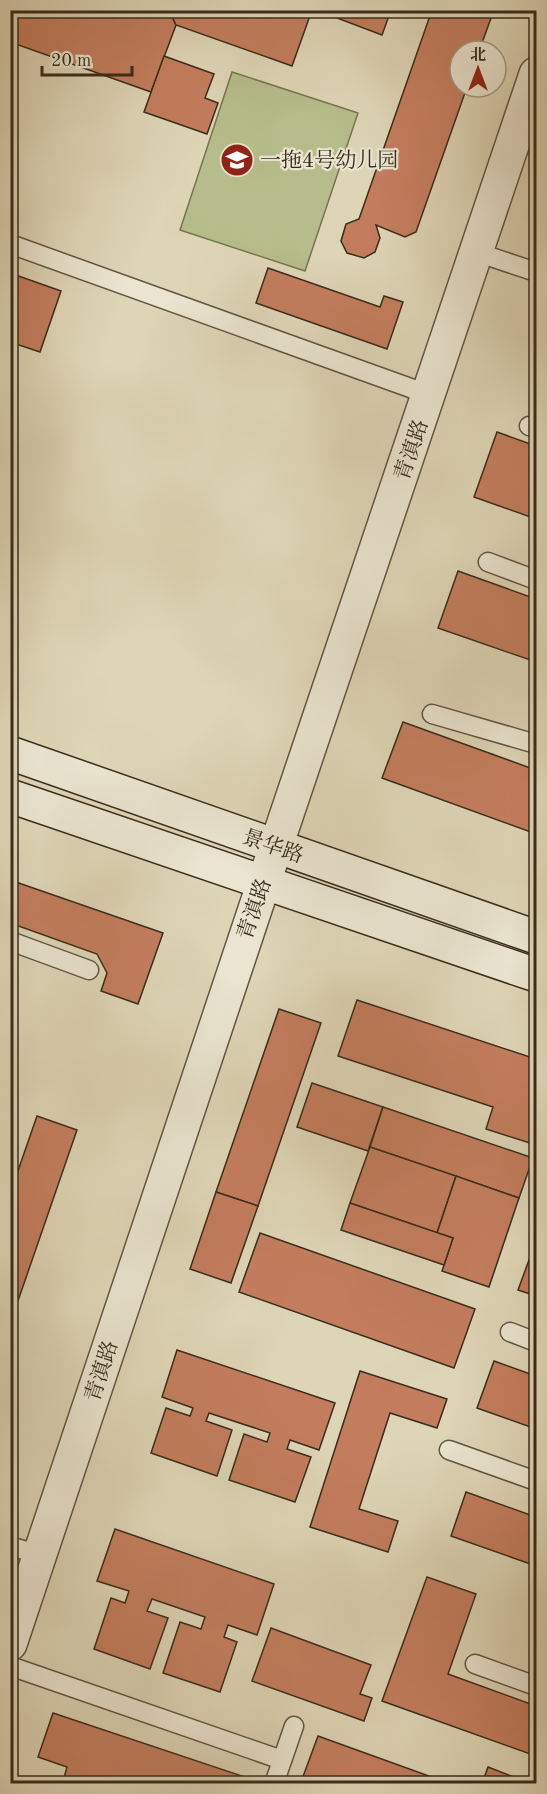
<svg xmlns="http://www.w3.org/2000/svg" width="547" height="1794" viewBox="0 0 547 1794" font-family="'Old Standard TT','Noto Serif SC',serif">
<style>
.green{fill:#b6bc8b;stroke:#787453;stroke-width:1.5}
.building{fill:#c37d5e;stroke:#392c1b;stroke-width:1.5}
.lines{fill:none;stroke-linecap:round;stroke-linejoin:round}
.service-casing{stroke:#625642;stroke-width:21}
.minor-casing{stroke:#625642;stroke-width:36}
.secondary-casing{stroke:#392c1b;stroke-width:36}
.service{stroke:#eae4d0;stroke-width:18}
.minor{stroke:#eae4d0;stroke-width:33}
.secondary{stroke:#eae4d0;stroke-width:33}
.labels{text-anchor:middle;stroke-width:4.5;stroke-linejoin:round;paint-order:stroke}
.poi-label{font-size:21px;fill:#392c1b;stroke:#eae4d0;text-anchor:start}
.street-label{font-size:21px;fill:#392c1b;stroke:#eae4d0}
</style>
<rect width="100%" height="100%" fill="#ded5b6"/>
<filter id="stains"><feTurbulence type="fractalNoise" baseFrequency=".00333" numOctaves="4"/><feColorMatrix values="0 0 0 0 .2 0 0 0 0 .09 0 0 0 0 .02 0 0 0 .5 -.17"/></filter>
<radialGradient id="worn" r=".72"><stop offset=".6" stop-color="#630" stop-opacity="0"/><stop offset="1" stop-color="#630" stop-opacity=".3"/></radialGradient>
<!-- green -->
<polygon class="green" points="232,72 358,113 305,271 180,230"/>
<!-- building -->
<g class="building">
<polygon points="10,10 132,10 147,16 148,10 169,10 176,25 151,92 10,42"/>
<polygon points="169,10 312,10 292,66 176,25"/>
<polygon points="316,10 391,10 382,35"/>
<polygon points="432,10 494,10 479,51 460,51 460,87 467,87 416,232 405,237 376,225 380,238 375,252 364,258 347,253 341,241 346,224 359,219"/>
<polygon points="164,56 214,74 205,98 218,103 207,134 144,112"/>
<polygon points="268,268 380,307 384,296 403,302 387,349 256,303"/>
<polygon points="10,273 61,291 40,352 10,342"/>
<polygon points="497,432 536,446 536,519 474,497"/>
<polygon points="458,571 536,599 536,662 438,628"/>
<polygon points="403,722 536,770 536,834 382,778"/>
<polygon points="10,880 163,933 138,1004 101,991 107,973 97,954 10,923"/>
<polygon points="357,1000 536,1059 536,1145 486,1129 493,1107 338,1056"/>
<polygon points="279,1009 321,1023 258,1206 216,1192"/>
<polygon points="312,1083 383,1107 368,1151 297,1127"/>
<polygon points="383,1107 533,1158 519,1198 370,1147"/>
<polygon points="37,1116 77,1130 10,1324 10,1194"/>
<polygon points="370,1147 456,1176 437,1233 350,1203"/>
<polygon points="456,1176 519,1198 489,1287 442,1271 453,1238 437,1233"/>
<polygon points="216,1192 258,1206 231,1283 190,1269"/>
<polygon points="350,1203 453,1238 444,1265 341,1230"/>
<polygon points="260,1233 475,1309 454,1368 239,1292"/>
<polygon points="536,1241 536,1296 518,1290"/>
<polygon points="177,1350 335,1403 319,1450 290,1440 287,1449 311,1457 295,1502 229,1480 244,1434 267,1442 270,1433 209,1413 206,1421 232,1430 217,1476 151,1453 166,1408 190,1416 193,1408 162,1397"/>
<polygon points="494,1361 536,1376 536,1429 477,1408"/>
<polygon points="360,1371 447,1399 437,1428 390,1413 359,1509 398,1521 388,1552 310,1527"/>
<polygon points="466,1492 536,1517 536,1566 451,1536"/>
<polygon points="115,1529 274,1584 257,1635 228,1625 224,1637 237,1642 220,1692 163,1673 180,1622 201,1629 205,1617 152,1599 147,1611 168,1618 150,1669 94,1649 111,1598 125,1603 129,1591 97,1581"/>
<polygon points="427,1577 476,1594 448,1674 536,1706 536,1756 382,1701"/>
<polygon points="271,1628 371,1665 360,1694 372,1698 364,1721 252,1681"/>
<polygon points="53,1713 257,1781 256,1784 80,1784 64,1778 67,1767 38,1757"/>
<polygon points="318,1736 451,1784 301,1782"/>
<polygon points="488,1767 532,1784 482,1784"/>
</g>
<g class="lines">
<defs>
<g id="service">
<polyline points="10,244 430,395"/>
<polyline points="476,252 536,272"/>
<polyline points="529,426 536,428"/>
<polyline points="488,562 536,580"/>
<polyline points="432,714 536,744"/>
<polyline points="10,941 89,970"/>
<polyline points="510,1332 536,1342"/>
<polyline points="449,1450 536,1481"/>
<polyline points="10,1546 40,1555"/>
<polyline points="475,1664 536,1686"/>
<polyline points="10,1666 282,1760"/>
<polyline points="274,1784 294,1726"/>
</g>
<path id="minor" d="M10,1644C185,1121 358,596 536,74"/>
<g id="secondary">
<polyline points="10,753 536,937"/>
<polyline points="10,796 536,975"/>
</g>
</defs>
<!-- service casing -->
<use href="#service" class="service-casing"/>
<!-- minor casing -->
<use href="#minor" class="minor-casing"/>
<!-- secondary casing -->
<use href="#secondary" class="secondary-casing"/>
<!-- service -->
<use href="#service" class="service"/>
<!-- minor -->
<use href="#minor" class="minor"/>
<!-- secondary -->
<use href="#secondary" class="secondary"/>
</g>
<!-- icons -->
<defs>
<symbol id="school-disc" viewBox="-11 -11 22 22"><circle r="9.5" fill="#8f2418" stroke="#eae4d0"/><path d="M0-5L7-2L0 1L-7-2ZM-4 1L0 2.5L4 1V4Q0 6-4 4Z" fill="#fff"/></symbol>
</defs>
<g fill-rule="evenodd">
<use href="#school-disc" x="218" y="141" width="38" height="38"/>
</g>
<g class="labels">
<!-- poi labels -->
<g class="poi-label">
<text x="260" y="167">一拖4号幼儿园</text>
</g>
<!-- street labels -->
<g class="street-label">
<text transform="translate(411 450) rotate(-71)" y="7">青滇路</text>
<text transform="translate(273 846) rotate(19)" y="7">景华路</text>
<text transform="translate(254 909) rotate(-71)" y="7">青滇路</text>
<text transform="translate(101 1371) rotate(-72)" y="7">青滇路</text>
</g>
</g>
<!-- margin -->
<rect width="547" height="1794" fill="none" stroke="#ded5b6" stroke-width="36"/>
<rect x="12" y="12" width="523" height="1770" fill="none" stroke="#392c1b" stroke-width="3"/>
<rect x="18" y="18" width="511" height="1758" fill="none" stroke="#392c1b" stroke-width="1.5"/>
<!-- north arrow -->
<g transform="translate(478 69)"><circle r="28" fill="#eae4d0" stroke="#a39a88" stroke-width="1.5"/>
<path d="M0-4.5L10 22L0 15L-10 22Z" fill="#8f2418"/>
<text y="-9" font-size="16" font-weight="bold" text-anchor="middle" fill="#392c1b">北</text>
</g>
<!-- scale -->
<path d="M42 66v9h90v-9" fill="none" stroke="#392c1b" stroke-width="3"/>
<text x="51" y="66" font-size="18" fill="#392c1b" stroke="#eae4d0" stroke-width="4.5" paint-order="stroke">20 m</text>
<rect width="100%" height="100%" filter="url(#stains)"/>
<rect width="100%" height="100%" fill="url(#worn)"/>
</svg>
